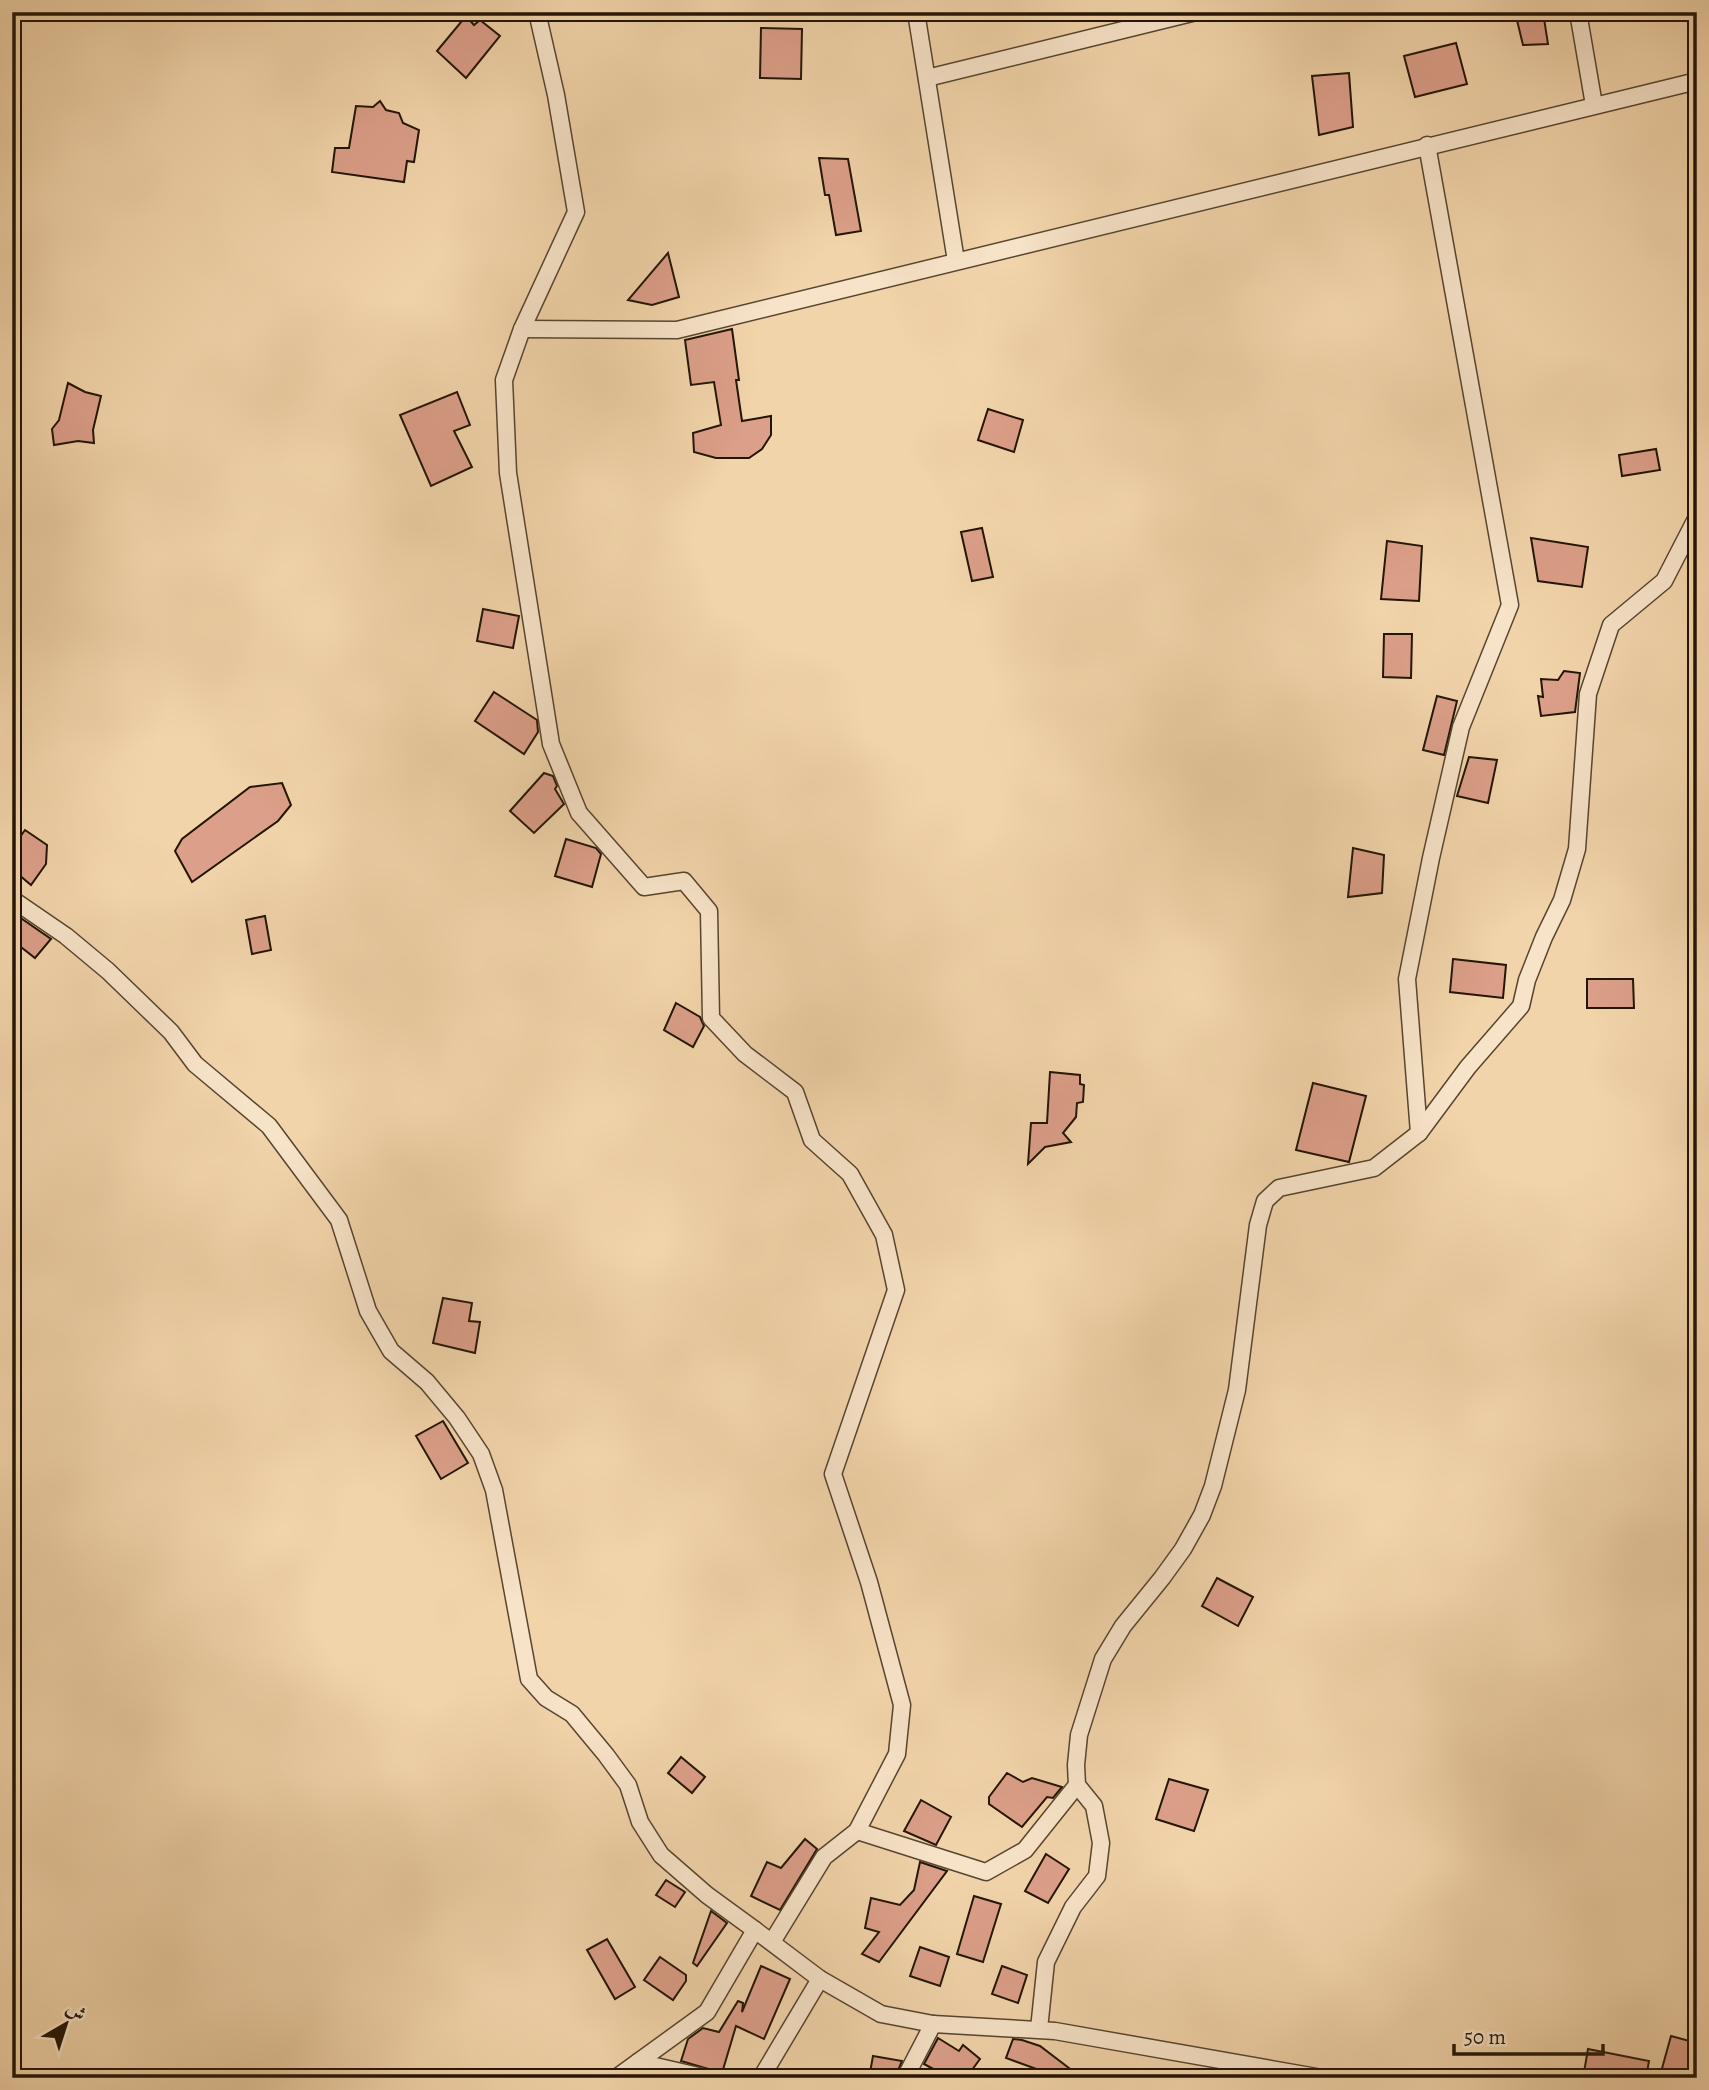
<svg xmlns="http://www.w3.org/2000/svg" width="1709" height="2090" viewBox="0 0 1709 2090" font-family="Alegreya,Amiri,serif">
<style>
.building{fill:#dc9f89;stroke:#231506;stroke-width:2}
.lines{fill:none;stroke-linecap:round;stroke-linejoin:round}
.street-casing{stroke:#57452f;stroke-width:19}
.street{stroke:#f7e3c8;stroke-width:16}
</style>
<rect width="100%" height="100%" fill="#f2d4aa"/>
<filter id="stains"><feTurbulence type="fractalNoise" baseFrequency=".00286" numOctaves="4"/><feColorMatrix values="0 0 0 0 .2 0 0 0 0 .09 0 0 0 0 .02 0 0 0 .5 -.17"/></filter>
<radialGradient id="worn" r=".72"><stop offset=".6" stop-color="#630" stop-opacity="0"/><stop offset="1" stop-color="#630" stop-opacity=".3"/></radialGradient>
<!-- building -->
<g class="building">
<polygon points="1515,12 1543,12 1548,44 1523,45"/>
<polygon points="466,16 474,25 480,20 500,36 466,78 437,51"/>
<polygon points="761,28 802,29 801,79 760,78"/>
<polygon points="1456,43 1467,84 1415,97 1404,56"/>
<polygon points="1349,73 1353,127 1319,135 1312,76"/>
<polygon points="380,101 386,110 399,113 403,123 419,130 414,162 407,161 404,182 332,172 335,148 349,148 356,106 373,107"/>
<polygon points="819,158 848,159 861,231 836,235 829,195 825,195"/>
<polygon points="668,253 679,297 652,305 628,300"/>
<polygon points="732,329 739,380 736,380 742,421 771,416 771,435 762,449 749,458 716,458 694,452 693,433 721,425 714,382 691,385 685,340"/>
<polygon points="68,383 85,392 101,396 93,430 94,443 78,441 54,445 52,429 59,420"/>
<polygon points="457,392 470,425 454,431 472,467 431,486 400,415"/>
<polygon points="988,409 1023,420 1014,452 978,440"/>
<polygon points="1656,449 1660,470 1622,476 1619,455"/>
<polygon points="982,528 993,577 972,581 961,532"/>
<polygon points="1531,538 1588,547 1582,587 1538,581"/>
<polygon points="1387,541 1422,546 1419,601 1381,599"/>
<polygon points="483,609 519,616 513,648 477,641"/>
<polygon points="1384,634 1412,634 1411,678 1383,677"/>
<polygon points="1564,671 1580,673 1575,712 1541,716 1538,696 1543,697 1541,679 1558,680"/>
<polygon points="494,692 537,720 538,732 524,754 475,721"/>
<polygon points="1437,696 1457,701 1444,755 1423,750"/>
<polygon points="1469,757 1497,760 1488,803 1457,796"/>
<polygon points="544,773 553,776 557,786 555,789 564,804 534,833 510,811"/>
<polygon points="282,783 291,805 278,821 192,882 175,851 182,839 250,787"/>
<polygon points="25,830 47,845 46,864 31,885 12,869 12,848"/>
<polygon points="566,839 596,848 601,854 592,887 555,876"/>
<polygon points="1353,848 1384,855 1382,893 1348,897"/>
<polygon points="12,912 51,939 35,958 12,940"/>
<polygon points="265,916 271,950 252,954 246,920"/>
<polygon points="1453,959 1506,965 1503,998 1450,992"/>
<polygon points="1587,979 1633,979 1634,1008 1587,1008"/>
<polygon points="676,1003 700,1017 704,1026 693,1047 664,1030"/>
<polygon points="1050,1072 1080,1075 1080,1084 1084,1085 1083,1102 1077,1103 1076,1117 1063,1133 1071,1142 1045,1147 1028,1164 1031,1123 1047,1123"/>
<polygon points="1313,1083 1366,1096 1349,1162 1296,1150"/>
<polygon points="443,1298 472,1303 469,1321 480,1322 475,1353 433,1343"/>
<polygon points="443,1421 468,1463 441,1479 416,1436"/>
<polygon points="1217,1578 1253,1597 1238,1626 1202,1606"/>
<polygon points="681,1757 705,1777 692,1793 668,1773"/>
<polygon points="1007,1773 1023,1782 1032,1778 1062,1787 1053,1798 1047,1797 1022,1827 989,1804 989,1797"/>
<polygon points="1169,1779 1208,1790 1194,1831 1156,1819"/>
<polygon points="921,1800 951,1817 936,1845 904,1831"/>
<polygon points="805,1839 817,1849 780,1910 751,1896 767,1862 781,1868"/>
<polygon points="1046,1854 1069,1869 1048,1903 1025,1891"/>
<polygon points="920,1862 947,1871 879,1962 862,1954 879,1932 865,1928 871,1898 900,1905 914,1890"/>
<polygon points="666,1880 685,1892 675,1907 656,1895"/>
<polygon points="974,1896 1001,1904 983,1962 957,1954"/>
<polygon points="711,1911 727,1923 697,1966 693,1963"/>
<polygon points="607,1939 635,1987 615,1999 587,1950"/>
<polygon points="920,1947 949,1957 940,1986 910,1976"/>
<polygon points="660,1957 686,1975 686,1981 673,2000 644,1980"/>
<polygon points="761,1966 790,1979 764,2039 736,2026 722,2073 681,2061 688,2039 703,2028 719,2032 738,2001 743,2003 742,2012"/>
<polygon points="1002,1966 1027,1975 1018,2003 992,1994"/>
<polygon points="1671,2036 1697,2043 1697,2054 1690,2078 1681,2078 1661,2072"/>
<polygon points="938,2038 959,2051 963,2045 980,2059 966,2078 950,2078 924,2064"/>
<polygon points="1013,2039 1022,2040 1040,2046 1082,2078 1037,2078 1042,2071 1006,2058"/>
<polygon points="1588,2049 1649,2061 1646,2078 1583,2078"/>
<polygon points="873,2056 902,2061 895,2078 869,2078"/>
</g>
<g class="lines">
<defs>
<g id="street">
<polyline points="537,12 556,95 576,212 522,329 504,380 508,473 551,744 579,813 644,887 684,881 709,911 711,1018 745,1054 795,1092 812,1140 850,1174 884,1235 896,1290 833,1474 869,1582 902,1705 897,1754 857,1831 824,1857 772,1942"/>
<polyline points="916,12 956,261"/>
<polyline points="1578,12 1594,105"/>
<polyline points="927,78 1196,12"/>
<polyline points="522,329 677,330 1697,81"/>
<polyline points="12,899 66,936 108,971 171,1032 195,1064 269,1126 339,1220 368,1311 391,1351 427,1382 457,1418 481,1454 494,1490 529,1679 546,1698 572,1714 606,1755 628,1785 640,1822 661,1855 707,1895 755,1930"/>
<polyline points="1419,1133 1407,979 1431,858 1461,727 1510,605 1427,145"/>
<polyline points="857,1831 986,1872 1025,1850 1077,1785"/>
<polyline points="1039,2029 1046,1962 1073,1907 1097,1876 1101,1843 1094,1806 1077,1785 1076,1765 1079,1735 1103,1659 1123,1626 1162,1578 1183,1549 1202,1515 1213,1486 1237,1390 1258,1225 1265,1201 1279,1188 1374,1168 1419,1133 1468,1067 1521,1006 1527,980 1544,937 1562,900 1577,849 1588,694 1611,625 1664,581 1697,517"/>
<polyline points="638,2062 707,2078"/>
<polyline points="616,2078 707,2012 755,1930 820,1979 881,2014 933,2024 1055,2031 1322,2078"/>
<polyline points="761,2078 820,1979"/>
<polyline points="905,2078 933,2024"/>
</g>
</defs>
<!-- street casing -->
<use href="#street" class="street-casing"/>
<!-- street -->
<use href="#street" class="street"/>
</g>
<!-- margin -->
<rect width="1709" height="2090" fill="none" stroke="#f2d4aa" stroke-width="42"/>
<rect x="14" y="14" width="1681" height="2062" fill="none" stroke="#231506" stroke-width="3.5"/>
<rect x="21" y="21" width="1667" height="2048" fill="none" stroke="#231506" stroke-width="2"/>
<!-- north arrow -->
<g transform="translate(66 2024) rotate(39)" stroke="#f7e3c8" stroke-width="5" paint-order="stroke">
<path d="M0-5L12 26L0 18L-12 26Z" fill="#231506"/>
<text y="-10" font-size="19" font-weight="bold" text-anchor="middle" fill="#231506">ش</text>
</g>
<!-- scale -->
<path d="M1454 2044v10h149v-10" fill="none" stroke="#231506" stroke-width="3.5"/>
<text x="1464" y="2044" font-size="21" fill="#231506" stroke="#f7e3c8" stroke-width="5" paint-order="stroke">50 m</text>
<rect width="100%" height="100%" filter="url(#stains)"/>
<rect width="100%" height="100%" fill="url(#worn)"/>
</svg>
